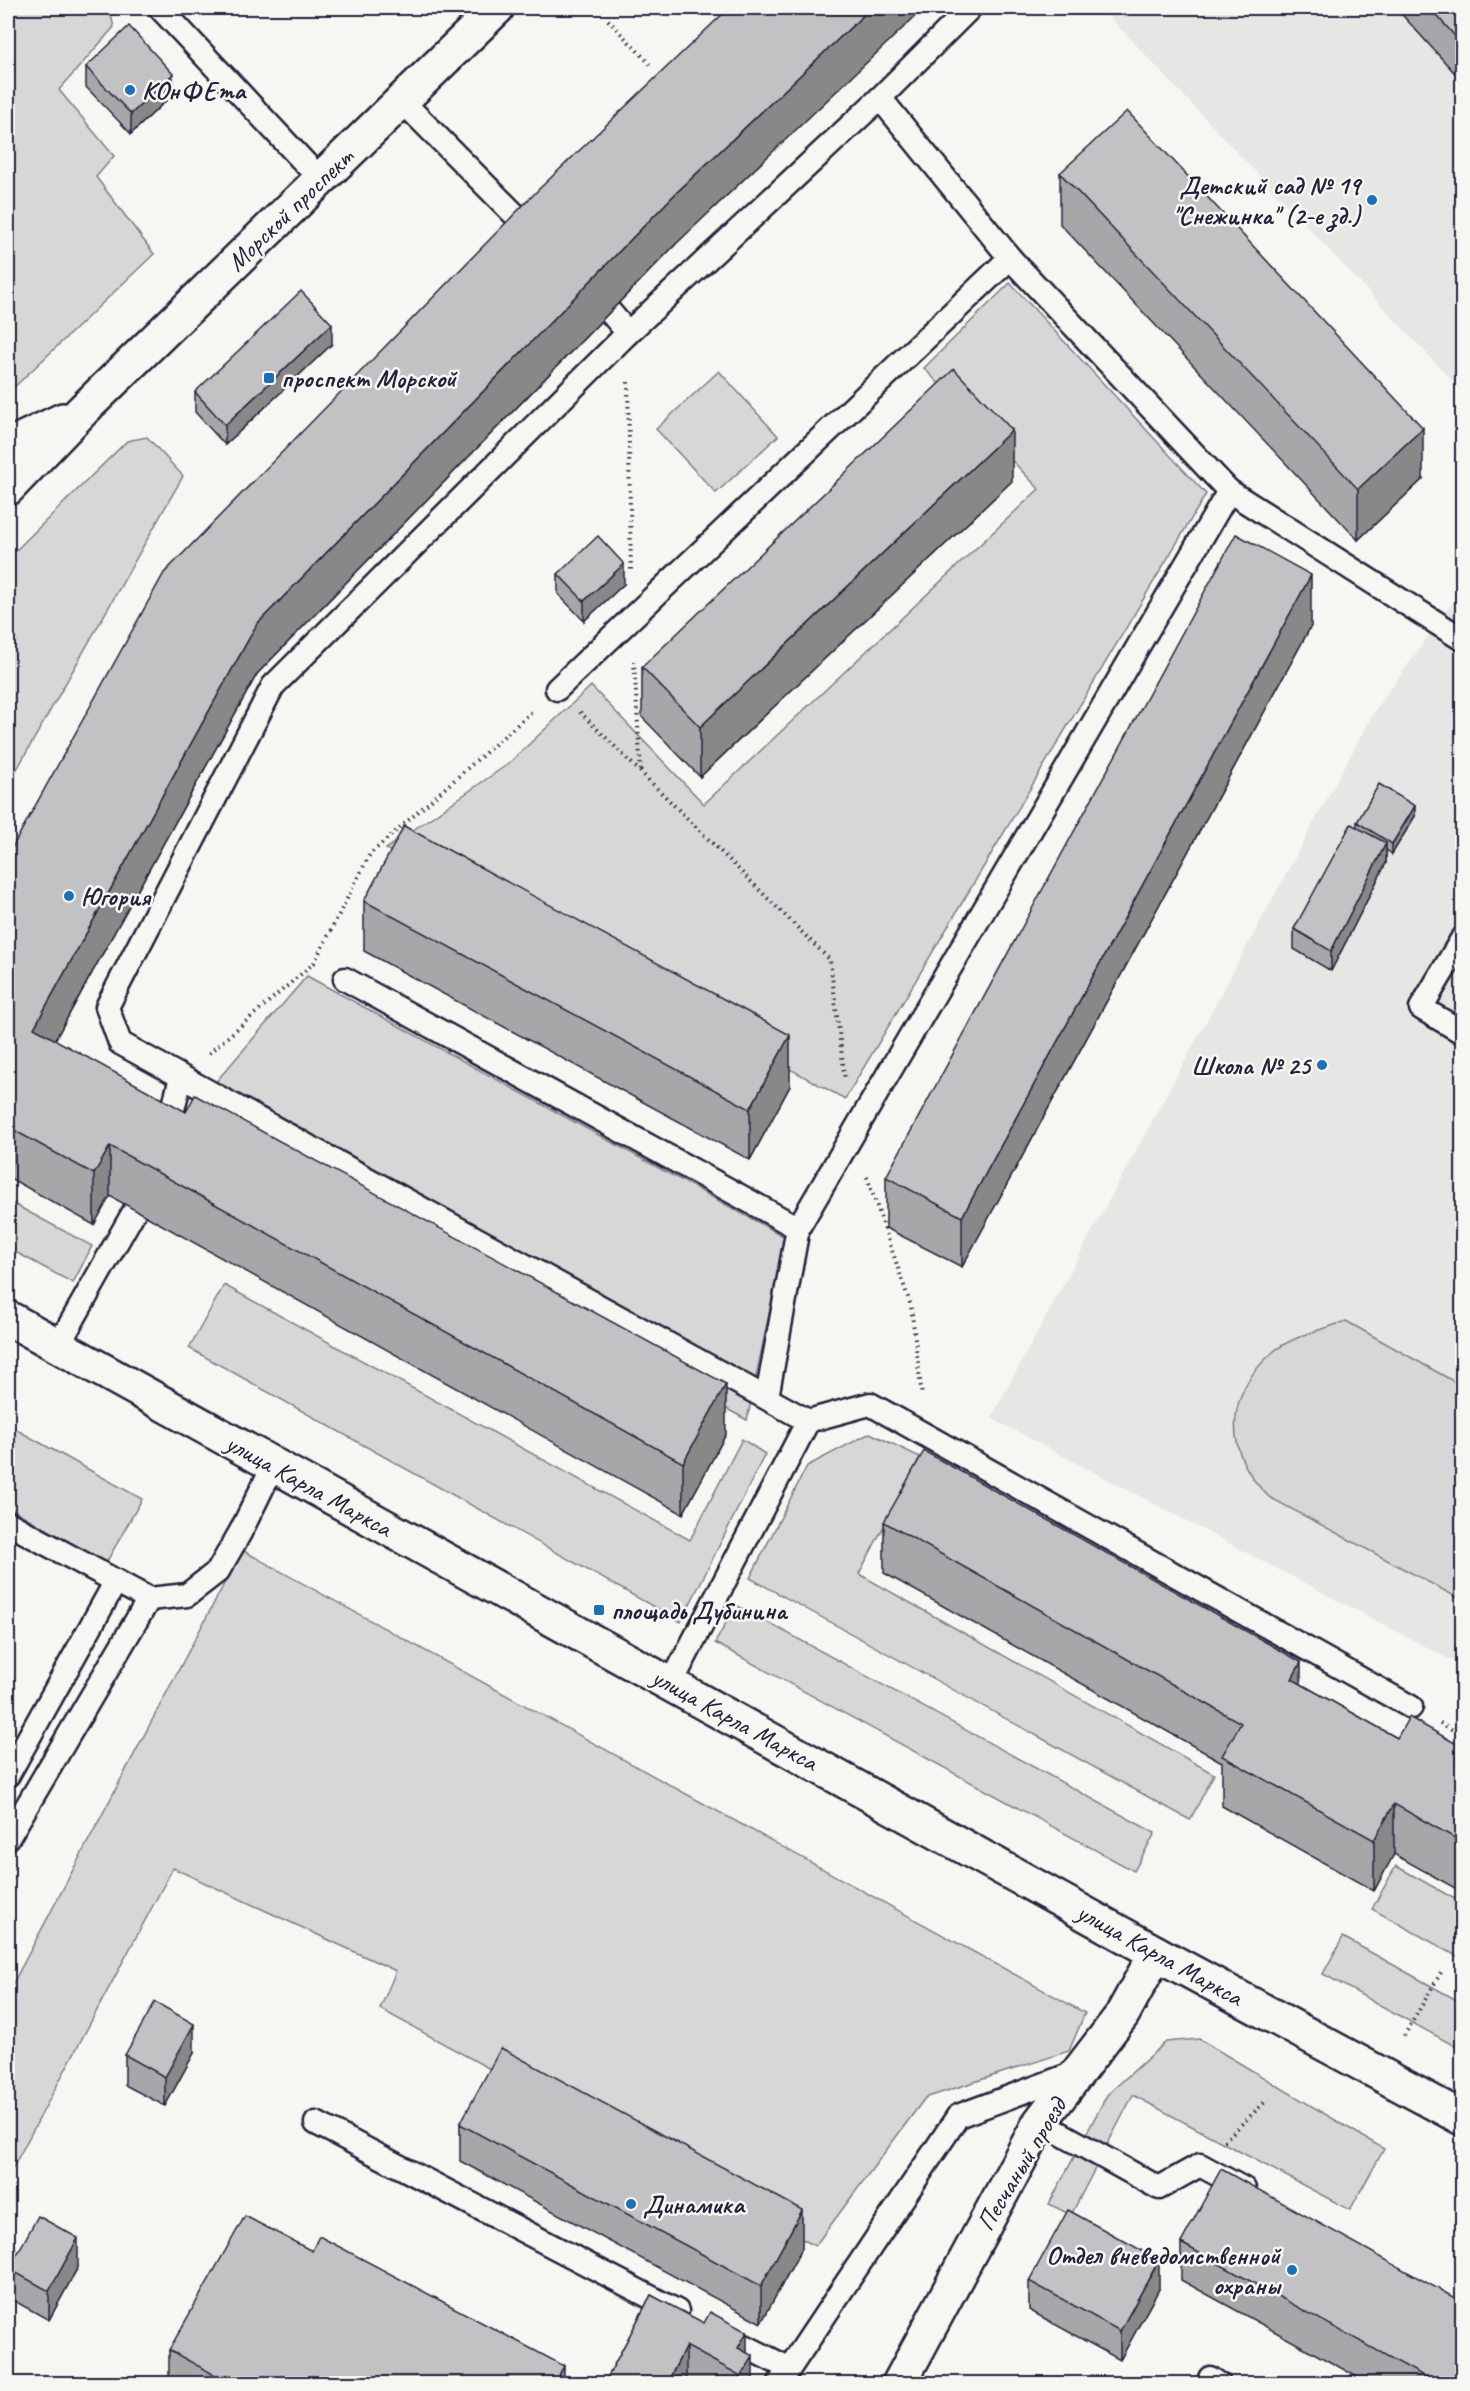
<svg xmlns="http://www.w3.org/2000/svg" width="1470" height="2391" viewBox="0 0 1470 2391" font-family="Caveat,sans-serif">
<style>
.built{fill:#e6e6e4}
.green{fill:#d7d7d7;stroke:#7c7c89;stroke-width:1.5}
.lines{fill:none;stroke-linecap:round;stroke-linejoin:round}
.lane-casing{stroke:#22223b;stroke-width:27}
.street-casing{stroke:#22223b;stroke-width:38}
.secondary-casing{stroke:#22223b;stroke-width:38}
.primary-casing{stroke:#22223b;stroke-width:38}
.path{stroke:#22223b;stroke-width:4;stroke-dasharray:1.5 4.5;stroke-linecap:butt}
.lane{stroke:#f6f6f2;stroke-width:22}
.street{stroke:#f6f6f2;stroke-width:33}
.secondary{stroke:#f6f6f2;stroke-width:33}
.primary{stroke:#f6f6f2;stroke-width:33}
.wall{fill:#a7a7a9;stroke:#22223b;stroke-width:1.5}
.shaded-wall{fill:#888889;stroke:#22223b;stroke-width:1.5}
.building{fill:#c2c2c4;stroke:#22223b;stroke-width:1.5}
.poi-dot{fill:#1f6fb2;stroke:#f6f6f2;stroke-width:2}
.labels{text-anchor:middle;stroke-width:5;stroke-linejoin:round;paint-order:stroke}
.poi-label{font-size:26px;font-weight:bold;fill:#22223b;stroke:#f6f6f2;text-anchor:start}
.street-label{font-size:26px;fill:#22223b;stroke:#f6f6f2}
</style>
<rect width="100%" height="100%" fill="#f6f6f2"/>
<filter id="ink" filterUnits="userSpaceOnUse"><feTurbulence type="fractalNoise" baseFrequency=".0167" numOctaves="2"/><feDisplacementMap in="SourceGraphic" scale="12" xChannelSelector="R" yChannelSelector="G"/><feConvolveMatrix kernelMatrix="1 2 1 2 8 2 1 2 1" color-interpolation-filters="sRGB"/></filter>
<g filter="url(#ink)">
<!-- built -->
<g class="built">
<polygon points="1104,8 1462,8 1462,391 1102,9"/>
<polygon points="1462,589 1462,1666 991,1418 1374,712"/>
</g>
<!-- green -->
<g class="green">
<polygon points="8,8 109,8 114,27 59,90 114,156 96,177 154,254 8,393"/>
<polygon points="1010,283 1206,494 845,1099 386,849 508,764 591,686 704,804 1039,489 924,368"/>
<polygon points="719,371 778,436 716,493 656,429"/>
<polygon points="147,437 183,476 8,785 8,558 127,441"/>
<polygon points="307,976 785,1237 747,1420 189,1113"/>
<polygon points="8,1201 92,1246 73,1283 8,1248"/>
<polygon points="224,1285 690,1540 742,1439 765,1454 681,1622 189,1348"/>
<path d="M1346,1321L1462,1386V1600L1269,1497C1223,1452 1224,1395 1273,1352C1290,1337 1324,1329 1346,1321Z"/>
<polygon points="8,1425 142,1499 106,1563 8,1507"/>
<polygon points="870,1433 920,1457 859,1574 1214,1774 1190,1820 750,1578 807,1466"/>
<polygon points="242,1550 1085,2013 1069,2051 925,2098 815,2246 380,2009 396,1971 173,1868 8,2177 8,1993"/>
<polygon points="736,1605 1155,1833 1134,1871 715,1643"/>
<polygon points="1396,1866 1462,1903 1462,1959 1372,1909"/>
<polygon points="1343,1937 1462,2003 1462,2050 1323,1974"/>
<polygon points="1199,2039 1384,2149 1350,2210 1133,2095 1071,2215 1049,2204 1107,2095 1166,2042"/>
</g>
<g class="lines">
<defs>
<g id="lane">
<polyline points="160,8 320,179"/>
<polyline points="402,101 536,236"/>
<polyline points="610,312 628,333"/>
<polyline points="1229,491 1462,639"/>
<polyline points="557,689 1010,258"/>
<polyline points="1462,939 1421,1008 1462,1032"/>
<polyline points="345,979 798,1228"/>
<polyline points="167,1134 181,1077"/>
<polyline points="58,1346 135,1210"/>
<polyline points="767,1397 798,1228 1229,491 1010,258 880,98"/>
<polyline points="808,1421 120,1043 107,1007 273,686 628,333 880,98 970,8"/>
<polyline points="8,1523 149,1599 187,1595 218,1571 241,1531 273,1466"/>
<polyline points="671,1684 808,1421 870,1404 1411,1707"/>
<polyline points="8,1775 116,1581"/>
<polyline points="8,1838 149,1599"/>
<polyline points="1040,2122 1159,2188 1200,2165 1244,2189"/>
<polyline points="316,2123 677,2311"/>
<polyline points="719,2333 788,2368"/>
<polyline points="1210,2378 1219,2384"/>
<polyline points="779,2384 958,2116 1077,2072"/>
</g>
<polyline id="street" points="899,2384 1040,2122 1122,2015 1156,1953"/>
<polyline id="secondary" points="8,1318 1156,1953 1462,2118"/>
<g id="primary">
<polyline points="8,446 63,420"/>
<polyline points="8,488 83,410 497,8"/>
</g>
</defs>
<!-- lane casing -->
<use href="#lane" class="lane-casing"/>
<!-- street casing -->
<use href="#street" class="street-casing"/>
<!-- secondary casing -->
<use href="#secondary" class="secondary-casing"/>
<!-- primary casing -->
<use href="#primary" class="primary-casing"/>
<!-- path -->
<g class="path">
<polyline points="608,20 650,64"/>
<polyline points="628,382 631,572"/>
<polyline points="634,661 641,773"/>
<polyline points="580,712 830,960 845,1080"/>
<polyline points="209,1053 314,963 370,854 534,710"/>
<polyline points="867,1177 911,1306 922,1396"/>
<polyline points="1440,1723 1462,1735"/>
<polyline points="1404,2036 1443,1969"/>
<polyline points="1224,2141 1267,2100"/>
</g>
<!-- lane -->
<use href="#lane" class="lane"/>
<!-- street -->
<use href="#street" class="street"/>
<!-- secondary -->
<use href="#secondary" class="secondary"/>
<!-- primary -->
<use href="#primary" class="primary"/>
</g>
<!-- wall -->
<g class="wall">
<polygon points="206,8 220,8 212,14"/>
<polygon points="1396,8 1462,8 1462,81"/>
<polygon points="86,67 173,94 131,134 86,87"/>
<polygon points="1060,173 1423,479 1358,540 1060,224"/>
<polygon points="676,244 257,674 55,1040 726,1434 683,1514 110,1196 94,1225 8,1177 8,855"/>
<polygon points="332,344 225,445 195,412 195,392"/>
<polygon points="1012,481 700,777 642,717 642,667"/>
<polygon points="558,574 624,584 584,621 558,594"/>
<polygon points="1311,626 962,1267 886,1228 886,1177"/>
<polygon points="1415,816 1392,854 1386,850 1386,863 1331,971 1294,949 1294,929 1357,827 1357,822"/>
<polygon points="364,901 790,1086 750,1160 364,951"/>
<polygon points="884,1522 1301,1684 1397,1738 1462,1747 1462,1892 1394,1854 1374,1891 1222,1806 1222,1762 884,1573"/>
<polygon points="194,2053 165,2106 125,2085 125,2055"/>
<polygon points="460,2124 802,2248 761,2323 460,2161"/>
<polygon points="1181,2243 1462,2384 1370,2384 1181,2280"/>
<polygon points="78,2267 49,2320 9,2298 9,2269"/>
<polygon points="1029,2281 1159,2289 1120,2360 1029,2310"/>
<polygon points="651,2295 747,2353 753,2384 604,2384"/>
<polygon points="169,2350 564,2384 169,2384"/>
</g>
<!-- shaded-wall -->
<g class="shaded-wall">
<polygon points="212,8 220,8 212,14"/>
<polygon points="871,8 924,8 676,244 257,674 34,1078 34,1028 257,624 676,193"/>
<polygon points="173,74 173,94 131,134 131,114"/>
<polygon points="332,324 332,344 225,445 225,425"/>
<polygon points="1423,428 1423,479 1358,540 1358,489"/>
<polygon points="1012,430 1012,481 700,777 700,727"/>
<polygon points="624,564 624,584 584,621 584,601"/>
<polygon points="1311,575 1311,626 962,1267 962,1217"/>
<polygon points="1415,806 1415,816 1392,854 1392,844"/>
<polygon points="1386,843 1386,863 1331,971 1331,951"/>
<polygon points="790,1035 790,1086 750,1160 750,1109"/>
<polygon points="110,1146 110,1196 94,1225 94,1174"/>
<polygon points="726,1384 726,1434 683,1514 683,1463"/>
<polygon points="1301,1662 1301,1712 1292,1679"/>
<polygon points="1394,1804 1394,1854 1374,1891 1374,1840"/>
<polygon points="194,2024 194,2053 165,2106 165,2077"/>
<polygon points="802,2210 802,2248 761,2323 761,2286"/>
<polygon points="78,2238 78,2267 49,2320 49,2291"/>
<polygon points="1159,2260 1159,2289 1120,2360 1120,2331"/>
<polygon points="747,2332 747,2366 753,2356 753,2384 741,2384 738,2348"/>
<polygon points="686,2346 686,2384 667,2384"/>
<polygon points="564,2366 564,2384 556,2380"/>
</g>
<!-- building -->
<g class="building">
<polygon points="729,8 871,8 676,193 257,624 34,1028 186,1112 195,1095 726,1384 683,1463 110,1146 94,1174 8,1127 8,855 164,573 539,189"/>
<polygon points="1430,8 1462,8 1462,44"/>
<polygon points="129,26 173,74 131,114 86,67"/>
<polygon points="1127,111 1423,428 1358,489 1060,173"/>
<polygon points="301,291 332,324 225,425 195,392"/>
<polygon points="954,369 1012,430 700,727 642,667"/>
<polygon points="1236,534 1311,575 962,1217 886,1177"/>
<polygon points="598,536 624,564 584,601 558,574"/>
<polygon points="1379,784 1415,806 1392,844 1357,822"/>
<polygon points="1351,824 1386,843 1331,951 1294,929"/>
<polygon points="404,826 790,1035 750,1109 364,901"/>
<polygon points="924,1451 1301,1662 1292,1679 1397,1738 1409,1717 1462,1747 1462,1842 1394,1804 1374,1840 1222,1756 1241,1723 884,1522"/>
<polygon points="155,2002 194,2024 165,2077 125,2055"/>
<polygon points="501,2048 802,2210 761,2286 460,2124"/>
<polygon points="1221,2169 1462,2302 1462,2384 1438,2384 1181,2243"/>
<polygon points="1068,2210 1159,2260 1120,2331 1029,2281"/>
<polygon points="38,2216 78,2238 49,2291 9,2269"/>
<polygon points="245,2216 312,2251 319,2236 564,2366 556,2380 563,2384 231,2384 169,2350"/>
<polygon points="651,2295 704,2323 710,2312 747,2332 738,2348 753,2356 741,2376 686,2346 667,2383 669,2384 604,2384"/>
</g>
</g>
<!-- markers -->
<g class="poi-dot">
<circle cx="130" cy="90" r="6"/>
<circle cx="1372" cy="200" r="6"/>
<rect x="263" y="372" width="12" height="12" rx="3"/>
<circle cx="69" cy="896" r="6"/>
<circle cx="1322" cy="1065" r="6"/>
<rect x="593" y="1604" width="12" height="12" rx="3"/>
<circle cx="631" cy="2204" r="6"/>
<circle cx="1292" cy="2270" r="6"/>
</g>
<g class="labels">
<!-- poi labels -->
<g class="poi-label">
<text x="142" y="99">КОнФЕта</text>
<text x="1360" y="194" text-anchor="end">Детский сад № 19<tspan x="1360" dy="30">"Снежинка" (2-е зд.)</tspan></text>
<text x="281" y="387">проспект Морской</text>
<text x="81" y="905">Югория</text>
<text x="1310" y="1074" text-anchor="end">Школа № 25</text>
<text x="611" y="1619">площадь Дубинина</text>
<text x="643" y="2213">Динамика</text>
<text x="1280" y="2264" text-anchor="end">Отдел вневедомственной<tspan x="1280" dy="30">охраны</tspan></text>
</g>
<!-- street labels -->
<g class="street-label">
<text transform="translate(290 209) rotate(-44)" y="9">Морской проспект</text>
<text transform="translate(309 1485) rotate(29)" y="9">улица Карла Маркса</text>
<text transform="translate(735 1719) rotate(29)" y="9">улица Карла Маркса</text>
<text transform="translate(1160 1954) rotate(29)" y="9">улица Карла Маркса</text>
<text transform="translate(1021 2164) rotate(-59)" y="9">Песчаный проезд</text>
</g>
</g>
<!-- margin -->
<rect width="1470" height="2391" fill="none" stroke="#f6f6f2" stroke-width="30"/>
<rect x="15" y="15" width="1440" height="2361" fill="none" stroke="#22223b" stroke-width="2" filter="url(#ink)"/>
</svg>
